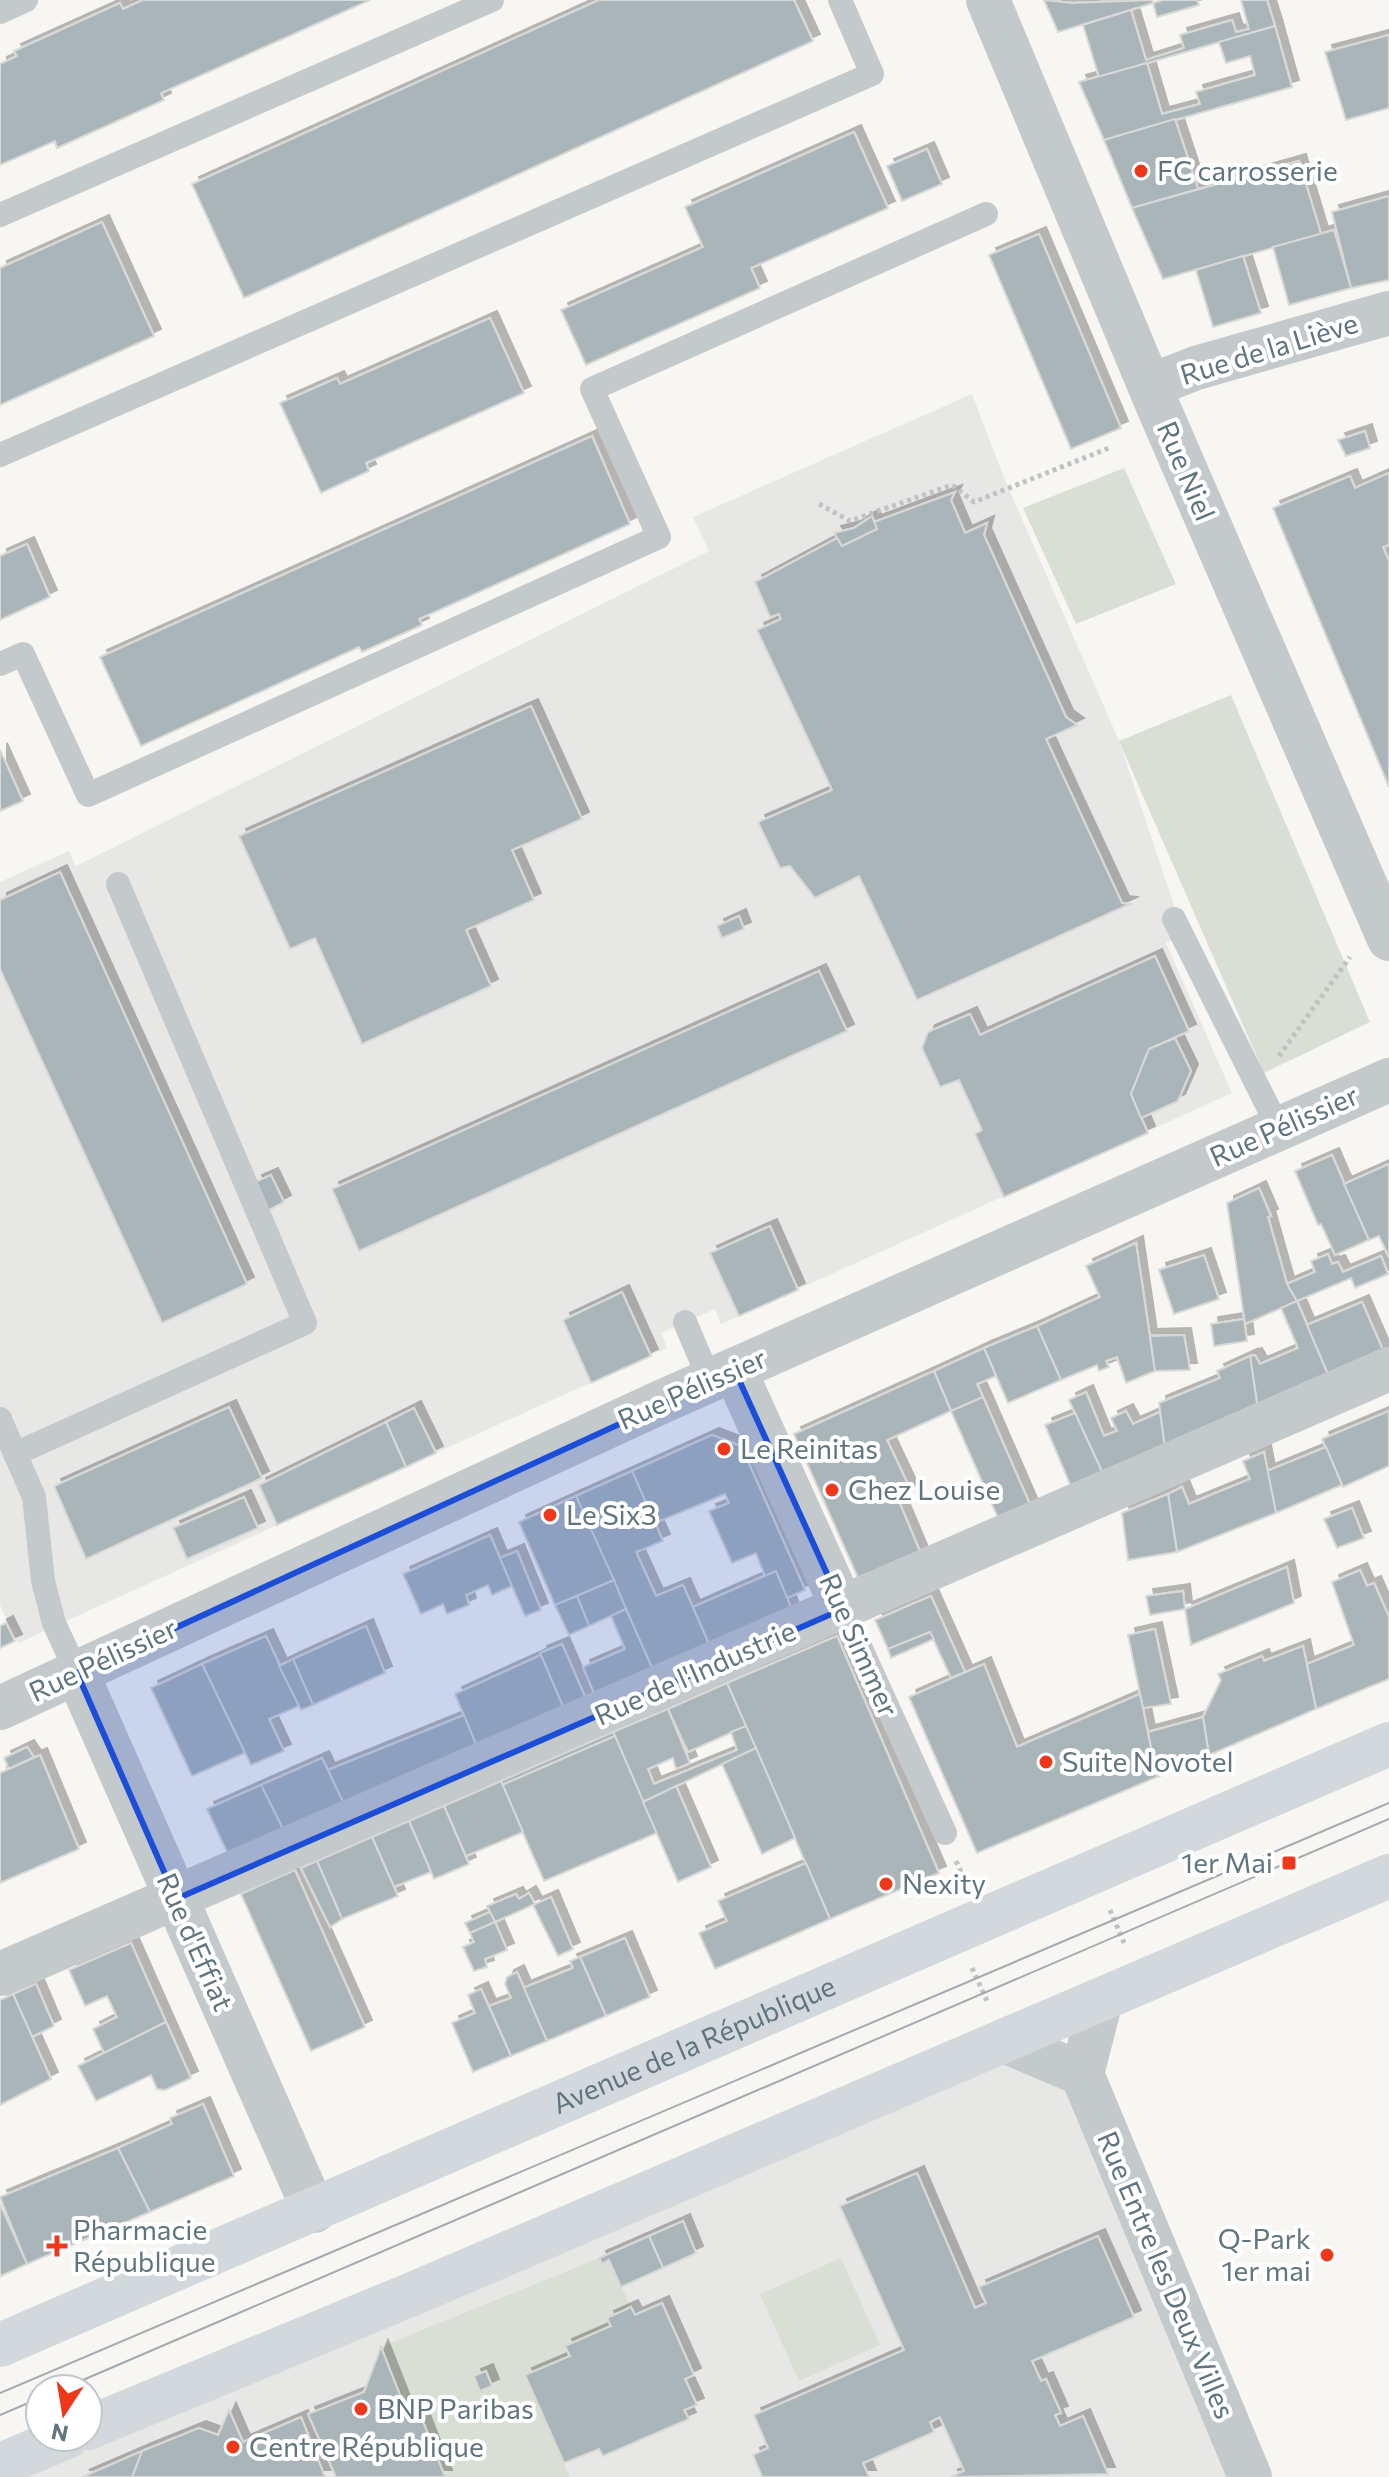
<svg xmlns="http://www.w3.org/2000/svg" width="1389" height="2477" viewBox="0 0 1389 2477" font-family="Commissioner,sans-serif">
<style>
.built{fill:#e7e8e6}
.green{fill:#d9dfd4}
.building{fill:#aab5b9;stroke:#d8d8d6;stroke-width:2;filter:url(#shadow)}
.lines{fill:none;stroke-linecap:round;stroke-linejoin:round}
.path{stroke:#c0c2c4;stroke-width:5;stroke-dasharray:4 4;stroke-linecap:butt}
.lane{stroke:#c4c9cb;stroke-width:24}
.street{stroke:#c4c9cb;stroke-width:44}
.secondary{stroke:#d2d8dc;stroke-width:44}
.tram{stroke:#a2aaaf;stroke-width:2}
.marked{fill:#1d4ed8;fill-opacity:0.2;stroke:#1d4ed8;stroke-width:6;stroke-linejoin:round}
.poi-dot{fill:#ef371b;stroke:#fff;stroke-width:3}
.labels{text-anchor:middle;stroke-width:8;stroke-linejoin:round;paint-order:stroke}
.poi-label{font-size:28px;fill:#607580;stroke:#fff;text-anchor:start}
.street-label{font-size:28px;fill:#607580;stroke:#fff}
</style>
<defs>
<filter id="shadow"><feDropShadow dx="7" dy="-7" stdDeviation="0" flood-color="#0004"/></filter>
</defs>
<rect width="100%" height="100%" fill="#f7f6f3"/>
<!-- built -->
<g class="built">
<polygon points="972,394 1005,480 1119,741 1184,935 1166,943 1232,1093 721,1324 715,1309 661,1333 667,1348 18,1643 0,1605 0,882 69,851 76,866 709,551 693,517"/>
<polygon points="1040,2026 1242,2477 0,2477"/>
</g>
<!-- green -->
<g class="green">
<polygon points="1124,468 1176,584 1076,624 1023,508"/>
<polygon points="1231,695 1370,1022 1264,1073 1119,741"/>
<polygon points="599,2258 602,2263 609,2260 631,2307 608,2317 611,2326 565,2346 570,2356 525,2375 570,2477 445,2477 418,2409 407,2413 381,2347"/>
<polygon points="841,2258 880,2345 799,2381 760,2294"/>
</g>
<!-- building -->
<g class="building">
<polygon points="143,0 370,0 161,93 164,100 57,148 55,141 0,165 0,64 17,56 14,51 120,3 123,9"/>
<polygon points="599,0 794,0 813,41 244,298 192,184"/>
<polygon points="1044,0 1072,3 1152,0 1153,3 1058,32"/>
<polygon points="1163,0 1197,0 1199,5 1157,17 1153,3"/>
<polygon points="1241,0 1267,0 1275,26 1099,77 1083,25 1131,10 1146,60 1184,48 1180,35 1232,20 1236,32 1249,29"/>
<polygon points="1275,26 1292,87 1104,140 1079,82 1147,63 1162,114 1200,104 1196,92 1255,75 1250,56 1226,63 1219,42"/>
<polygon points="1389,35 1389,108 1346,120 1325,52"/>
<polygon points="1175,119 1198,189 1132,208 1104,140"/>
<polygon points="854,132 888,208 751,268 760,288 586,365 561,310 703,247 685,207"/>
<polygon points="927,149 942,184 902,201 887,166"/>
<polygon points="1299,161 1321,234 1163,279 1132,208"/>
<polygon points="1389,196 1389,280 1351,288 1332,212"/>
<polygon points="102,222 154,336 0,405 0,268"/>
<polygon points="1334,230 1351,288 1289,305 1273,247"/>
<polygon points="1039,234 1121,428 1071,449 989,255"/>
<polygon points="1243,256 1261,313 1213,327 1196,270"/>
<polygon points="490,318 524,393 366,463 369,471 321,493 280,403 337,378 340,384"/>
<polygon points="1365,431 1370,448 1346,456 1338,440"/>
<polygon points="592,436 630,524 419,619 422,625 362,652 359,647 141,746 100,657"/>
<polygon points="1389,473 1389,545 1383,547 1389,561 1389,787 1273,508 1350,476 1355,488"/>
<polygon points="955,492 951,500 965,533 987,523 984,535 1066,717 1077,725 1046,739 1122,903 1130,904 917,1000 859,876 815,898 790,866 780,868 758,822 832,790 757,630 781,619 779,614 770,617 755,582 837,538 842,546 877,529 874,522"/>
<polygon points="872,516 877,529 842,546 834,533 854,528"/>
<polygon points="27,544 50,597 0,620 0,556"/>
<polygon points="531,706 582,819 512,850 534,900 466,930 491,986 362,1044 315,938 290,949 239,836"/>
<polygon points="0,750 23,801 0,811"/>
<polygon points="60,872 247,1284 162,1323 0,969 0,900"/>
<polygon points="739,916 744,929 722,938 717,926"/>
<polygon points="1155,956 1189,1031 1149,1049 1131,1094 1148,1133 1004,1197 975,1134 982,1130 959,1080 940,1087 922,1048 928,1032 970,1014 980,1035"/>
<polygon points="819,971 847,1031 359,1251 332,1189"/>
<polygon points="1175,1038 1191,1071 1178,1101 1141,1118 1131,1094 1149,1049"/>
<polygon points="1332,1155 1369,1240 1335,1255 1321,1224 1318,1225 1295,1171"/>
<polygon points="1389,1164 1389,1257 1379,1236 1369,1240 1344,1184"/>
<polygon points="271,1175 284,1202 267,1211 255,1182"/>
<polygon points="1259,1188 1271,1216 1268,1217 1287,1284 1297,1301 1245,1324 1227,1203"/>
<polygon points="770,1226 798,1290 739,1316 710,1253"/>
<polygon points="1136,1243 1155,1371 1126,1383 1117,1357 1106,1361 1109,1367 1099,1371 1097,1365 1061,1380 1037,1326 1100,1297 1086,1266"/>
<polygon points="1328,1254 1332,1264 1338,1262 1343,1272 1381,1256 1388,1274 1355,1288 1351,1278 1297,1301 1287,1284 1315,1272 1311,1261"/>
<polygon points="1204,1255 1219,1299 1174,1314 1159,1270"/>
<polygon points="622,1292 651,1356 591,1383 563,1320"/>
<polygon points="1297,1301 1330,1379 1258,1410 1250,1356 1255,1355 1260,1364 1298,1348 1281,1308"/>
<polygon points="1362,1302 1385,1355 1330,1379 1307,1325"/>
<polygon points="1244,1319 1247,1341 1214,1346 1211,1324"/>
<polygon points="1037,1326 1061,1380 1008,1403 984,1348"/>
<polygon points="1184,1335 1190,1370 1155,1371 1150,1336"/>
<polygon points="984,1348 996,1376 977,1384 983,1397 951,1411 934,1371"/>
<polygon points="1250,1356 1258,1410 1165,1449 1159,1403 1220,1378 1217,1371"/>
<polygon points="934,1371 951,1411 887,1440 911,1491 897,1497 921,1554 859,1580 794,1434"/>
<polygon points="1086,1392 1104,1436 1117,1431 1111,1418 1126,1411 1133,1424 1160,1412 1165,1449 1104,1476 1069,1400"/>
<polygon points="983,1397 1031,1507 999,1520 951,1411"/>
<polygon points="229,1407 262,1478 86,1559 54,1486"/>
<polygon points="414,1408 436,1453 406,1467 386,1422"/>
<polygon points="1389,1411 1389,1466 1343,1487 1322,1439"/>
<polygon points="1075,1413 1104,1476 1072,1489 1045,1425"/>
<polygon points="386,1422 406,1467 277,1525 259,1485"/>
<polygon points="712,1435 741,1446 805,1590 787,1598 776,1571 765,1576 756,1553 732,1563 709,1511 729,1503 725,1494 655,1523 632,1471"/>
<polygon points="1326,1447 1342,1485 1276,1513 1267,1471"/>
<polygon points="1264,1452 1276,1513 1177,1552 1168,1494 1182,1487 1189,1504 1250,1479 1243,1461"/>
<polygon points="632,1471 663,1541 636,1552 656,1596 683,1585 710,1646 653,1670 576,1496"/>
<polygon points="1168,1494 1177,1552 1128,1560 1122,1513"/>
<polygon points="576,1496 614,1580 555,1605 519,1522"/>
<polygon points="244,1497 258,1528 187,1559 173,1528"/>
<polygon points="1352,1508 1364,1538 1337,1548 1324,1519"/>
<polygon points="490,1535 512,1586 492,1595 488,1585 466,1595 469,1605 447,1614 443,1604 421,1614 403,1574"/>
<polygon points="517,1551 541,1610 525,1616 500,1558"/>
<polygon points="1287,1567 1294,1603 1191,1645 1185,1609"/>
<polygon points="1360,1570 1367,1586 1374,1583 1389,1617 1389,1679 1316,1709 1307,1664 1354,1645 1332,1582"/>
<polygon points="776,1571 792,1610 710,1646 693,1607"/>
<polygon points="614,1580 626,1609 589,1626 577,1596"/>
<polygon points="1183,1591 1185,1609 1150,1615 1146,1596"/>
<polygon points="577,1596 589,1626 569,1635 555,1605"/>
<polygon points="931,1596 965,1672 951,1678 930,1632 888,1649 875,1620"/>
<polygon points="626,1609 653,1670 595,1695 583,1667 625,1649 611,1616"/>
<polygon points="6,1623 15,1641 0,1648 0,1626"/>
<polygon points="366,1626 385,1673 313,1705 293,1659"/>
<polygon points="1155,1629 1171,1704 1143,1708 1128,1635"/>
<polygon points="930,1632 934,1639 891,1658 888,1649"/>
<polygon points="266,1636 299,1706 269,1719 284,1751 251,1765 202,1664"/>
<polygon points="837,1636 939,1873 830,1919 727,1683"/>
<polygon points="562,1644 586,1699 564,1709 540,1653"/>
<polygon points="1303,1646 1316,1709 1209,1755 1203,1717 1221,1680 1218,1674 1262,1656 1264,1661"/>
<polygon points="541,1655 564,1709 477,1747 455,1694"/>
<polygon points="293,1659 313,1705 301,1710 279,1666"/>
<polygon points="202,1664 245,1753 192,1776 151,1688"/>
<polygon points="984,1664 1017,1747 1140,1694 1157,1777 977,1853 909,1697"/>
<polygon points="727,1683 746,1726 688,1752 668,1709"/>
<polygon points="668,1709 690,1763 676,1769 673,1758 648,1769 654,1784 737,1750 731,1732 746,1726 756,1748 643,1802 613,1732"/>
<polygon points="464,1715 477,1747 344,1804 328,1770"/>
<polygon points="1203,1717 1209,1755 1157,1777 1148,1732"/>
<polygon points="613,1732 615,1736 502,1785 501,1781"/>
<polygon points="615,1736 657,1833 544,1881 502,1785"/>
<polygon points="27,1747 34,1757 9,1769 4,1758"/>
<polygon points="756,1748 795,1838 762,1854 722,1764"/>
<polygon points="40,1755 79,1849 0,1883 0,1773"/>
<polygon points="322,1758 344,1804 284,1831 261,1785"/>
<polygon points="501,1781 523,1832 466,1856 444,1806"/>
<polygon points="261,1785 284,1831 228,1854 207,1809"/>
<polygon points="676,1786 711,1867 678,1882 643,1802"/>
<polygon points="444,1806 469,1864 434,1879 409,1821"/>
<polygon points="409,1821 431,1872 394,1887 372,1837"/>
<polygon points="372,1837 398,1896 342,1919 317,1861"/>
<polygon points="317,1861 342,1919 330,1927 301,1868"/>
<polygon points="806,1863 830,1919 715,1969 699,1933 727,1921 718,1901"/>
<polygon points="295,1870 365,2027 311,2051 241,1894"/>
<polygon points="529,1893 535,1904 495,1922 487,1906 516,1894 519,1899"/>
<polygon points="551,1897 573,1949 558,1956 533,1905"/>
<polygon points="490,1912 495,1922 470,1933 465,1923"/>
<polygon points="495,1922 507,1950 485,1959 487,1967 474,1971 463,1947 474,1942 470,1933"/>
<polygon points="625,1938 650,1997 606,2016 580,1957"/>
<polygon points="131,1943 166,2022 104,2053 93,2029 117,2017 107,1996 85,2006 69,1970"/>
<polygon points="580,1957 606,2016 547,2041 523,1988 573,1968 570,1961"/>
<polygon points="517,1972 547,2041 511,2056 489,2006 511,1998 505,1984 507,1977"/>
<polygon points="36,1984 54,2026 32,2037 13,1994"/>
<polygon points="481,1989 511,2056 473,2072 452,2023 475,2013 468,1995"/>
<polygon points="13,1994 51,2079 0,2105 0,2000"/>
<polygon points="166,2022 191,2078 165,2090 157,2089 151,2075 96,2101 78,2066"/>
<polygon points="203,2104 234,2176 150,2212 118,2148 172,2124 170,2118"/>
<polygon points="118,2148 150,2212 27,2264 0,2197"/>
<polygon points="917,2173 975,2308 986,2303 979,2287 1098,2236 1134,2317 1032,2361 1041,2381 1046,2379 1061,2413 1055,2415 1060,2426 1083,2416 1108,2474 950,2477 964,2471 940,2417 930,2422 934,2432 863,2463 869,2477 762,2477 753,2455 768,2448 754,2415 904,2350 840,2206"/>
<polygon points="0,2204 27,2264 1,2276 0,2273"/>
<polygon points="683,2221 696,2253 663,2268 649,2236"/>
<polygon points="649,2236 663,2268 621,2287 609,2260 602,2264 599,2258"/>
<polygon points="662,2303 694,2375 685,2379 697,2405 684,2410 689,2419 603,2456 599,2449 564,2463 525,2375 570,2356 565,2346 611,2326 607,2318 631,2307 635,2315"/>
<polygon points="381,2347 407,2413 418,2409 445,2477 336,2477 308,2414 364,2392"/>
<polygon points="486,2371 492,2386 480,2391 474,2376"/>
<polygon points="229,2410 243,2442 301,2417 325,2477 132,2477 142,2451 199,2428 218,2435"/>
<polygon points="142,2451 132,2477 82,2477"/>
</g>
<g class="lines">
<!-- path -->
<g class="path">
<polyline points="819,504 850,521 952,485 974,502 1109,448"/>
<polyline points="1279,1056 1350,957"/>
<polyline points="956,1861 965,1881"/>
<polyline points="1110,1910 1125,1945"/>
<polyline points="972,1968 988,2003"/>
</g>
<!-- lane -->
<g class="lane">
<polyline points="0,12 26,0"/>
<polyline points="0,215 492,0"/>
<polyline points="0,455 872,74 840,0"/>
<polyline points="0,664 23,654 88,795 659,537 592,389 986,214"/>
<polyline points="1174,919 1278,1127"/>
<polyline points="685,1322 710,1381"/>
<polyline points="0,1419 34,1497 43,1581 54,1623 77,1673"/>
<polyline points="15,1454 305,1323 118,884"/>
<polyline points="843,1609 945,1833"/>
</g>
<!-- street -->
<g class="street">
<polyline points="988,0 1160,411 1389,939"/>
<polyline points="1150,386 1196,368 1389,313"/>
<polyline points="735,1371 843,1609"/>
<polyline points="77,1673 314,2211"/>
<polyline points="0,1708 661,1402 1389,1080"/>
<polyline points="0,1974 1389,1369"/>
<polyline points="1101,2000 1082,2074 1250,2477"/>
<polyline points="1004,2041 1082,2074"/>
</g>
<!-- secondary -->
<g class="secondary">
<path id="s1" d="M0,2345L1389,1744"/>
<polyline points="88,2428 410,2295 1389,1876"/>
<polyline points="0,2465 67,2437"/>
</g>
<!-- tram -->
<g class="tram">
<polyline points="62,2389 1389,1819"/>
<polyline points="0,2393 1389,1803"/>
<polyline points="0,2415 40,2398"/>
</g>
</g>
<!-- marked area -->
<path class="marked" d="M735,1371L843,1609L176,1899L77,1673Z"/>
<!-- markers -->
<g class="poi-dot">
<circle cx="1141" cy="171" r="8"/>
<circle cx="724" cy="1449" r="8"/>
<circle cx="832" cy="1490" r="8"/>
<circle cx="550" cy="1515" r="8"/>
<circle cx="1046" cy="1762" r="8"/>
<rect x="1281" y="1855" width="16" height="16" rx="4"/>
<circle cx="886" cy="1884" r="8"/>
<path d="M53 2234h8v8h8v8h-8v8h-8v-8h-8v-8h8z"/>
<circle cx="1327" cy="2255" r="8"/>
<circle cx="361" cy="2409" r="8"/>
<circle cx="233" cy="2447" r="8"/>
</g>
<g class="labels">
<!-- poi labels -->
<g class="poi-label">
<text x="1157" y="181">FC carrosserie</text>
<text x="740" y="1459">Le Reinitas</text>
<text x="848" y="1500">Chez Louise</text>
<text x="566" y="1525">Le Six3</text>
<text x="1062" y="1772">Suite Novotel</text>
<text x="1273" y="1873" text-anchor="end">1er Mai</text>
<text x="902" y="1894">Nexity</text>
<text x="73" y="2240">Pharmacie<tspan x="73" dy="32">République</tspan></text>
<text x="1311" y="2249" text-anchor="end">Q-Park<tspan x="1311" dy="32">1er mai</tspan></text>
<text x="377" y="2419">BNP Paribas</text>
<text x="249" y="2457">Centre République</text>
</g>
<!-- street labels -->
<g class="street-label">
<text transform="translate(1269 349) rotate(-17)" y="10">Rue de la Liève</text>
<text transform="translate(1186 471) rotate(67)" y="10">Rue Niel</text>
<text transform="translate(1284 1126) rotate(-24)" y="10">Rue Pélissier</text>
<text transform="translate(692 1389) rotate(-24)" y="10">Rue Pélissier</text>
<text transform="translate(859 1645) rotate(66)" y="10">Rue Simmer</text>
<text transform="translate(103 1660) rotate(-25)" y="10">Rue Pélissier</text>
<text transform="translate(695 1673) rotate(-24)" y="10">Rue de l'Industrie</text>
<text transform="translate(195 1942) rotate(66)" y="10">Rue d'Effiat</text>
<text dy="10" stroke="none"><textPath href="#s1" startOffset="756">Avenue de la République</textPath></text>
<text transform="translate(1166 2275) rotate(67)" y="10">Rue Entre les Deux Villes</text>
</g>
</g>
<!-- north arrow -->
<g transform="translate(64 2413) rotate(192)"><circle r="38" fill="#ffffff" stroke="#bfc8cc" stroke-width="2"/>
<path d="M0-6L14 30L0 20L-14 30Z" fill="#ef371b"/>
<text y="-12" font-size="22" font-weight="bold" text-anchor="middle" fill="#607580">N</text>
</g>
</svg>
